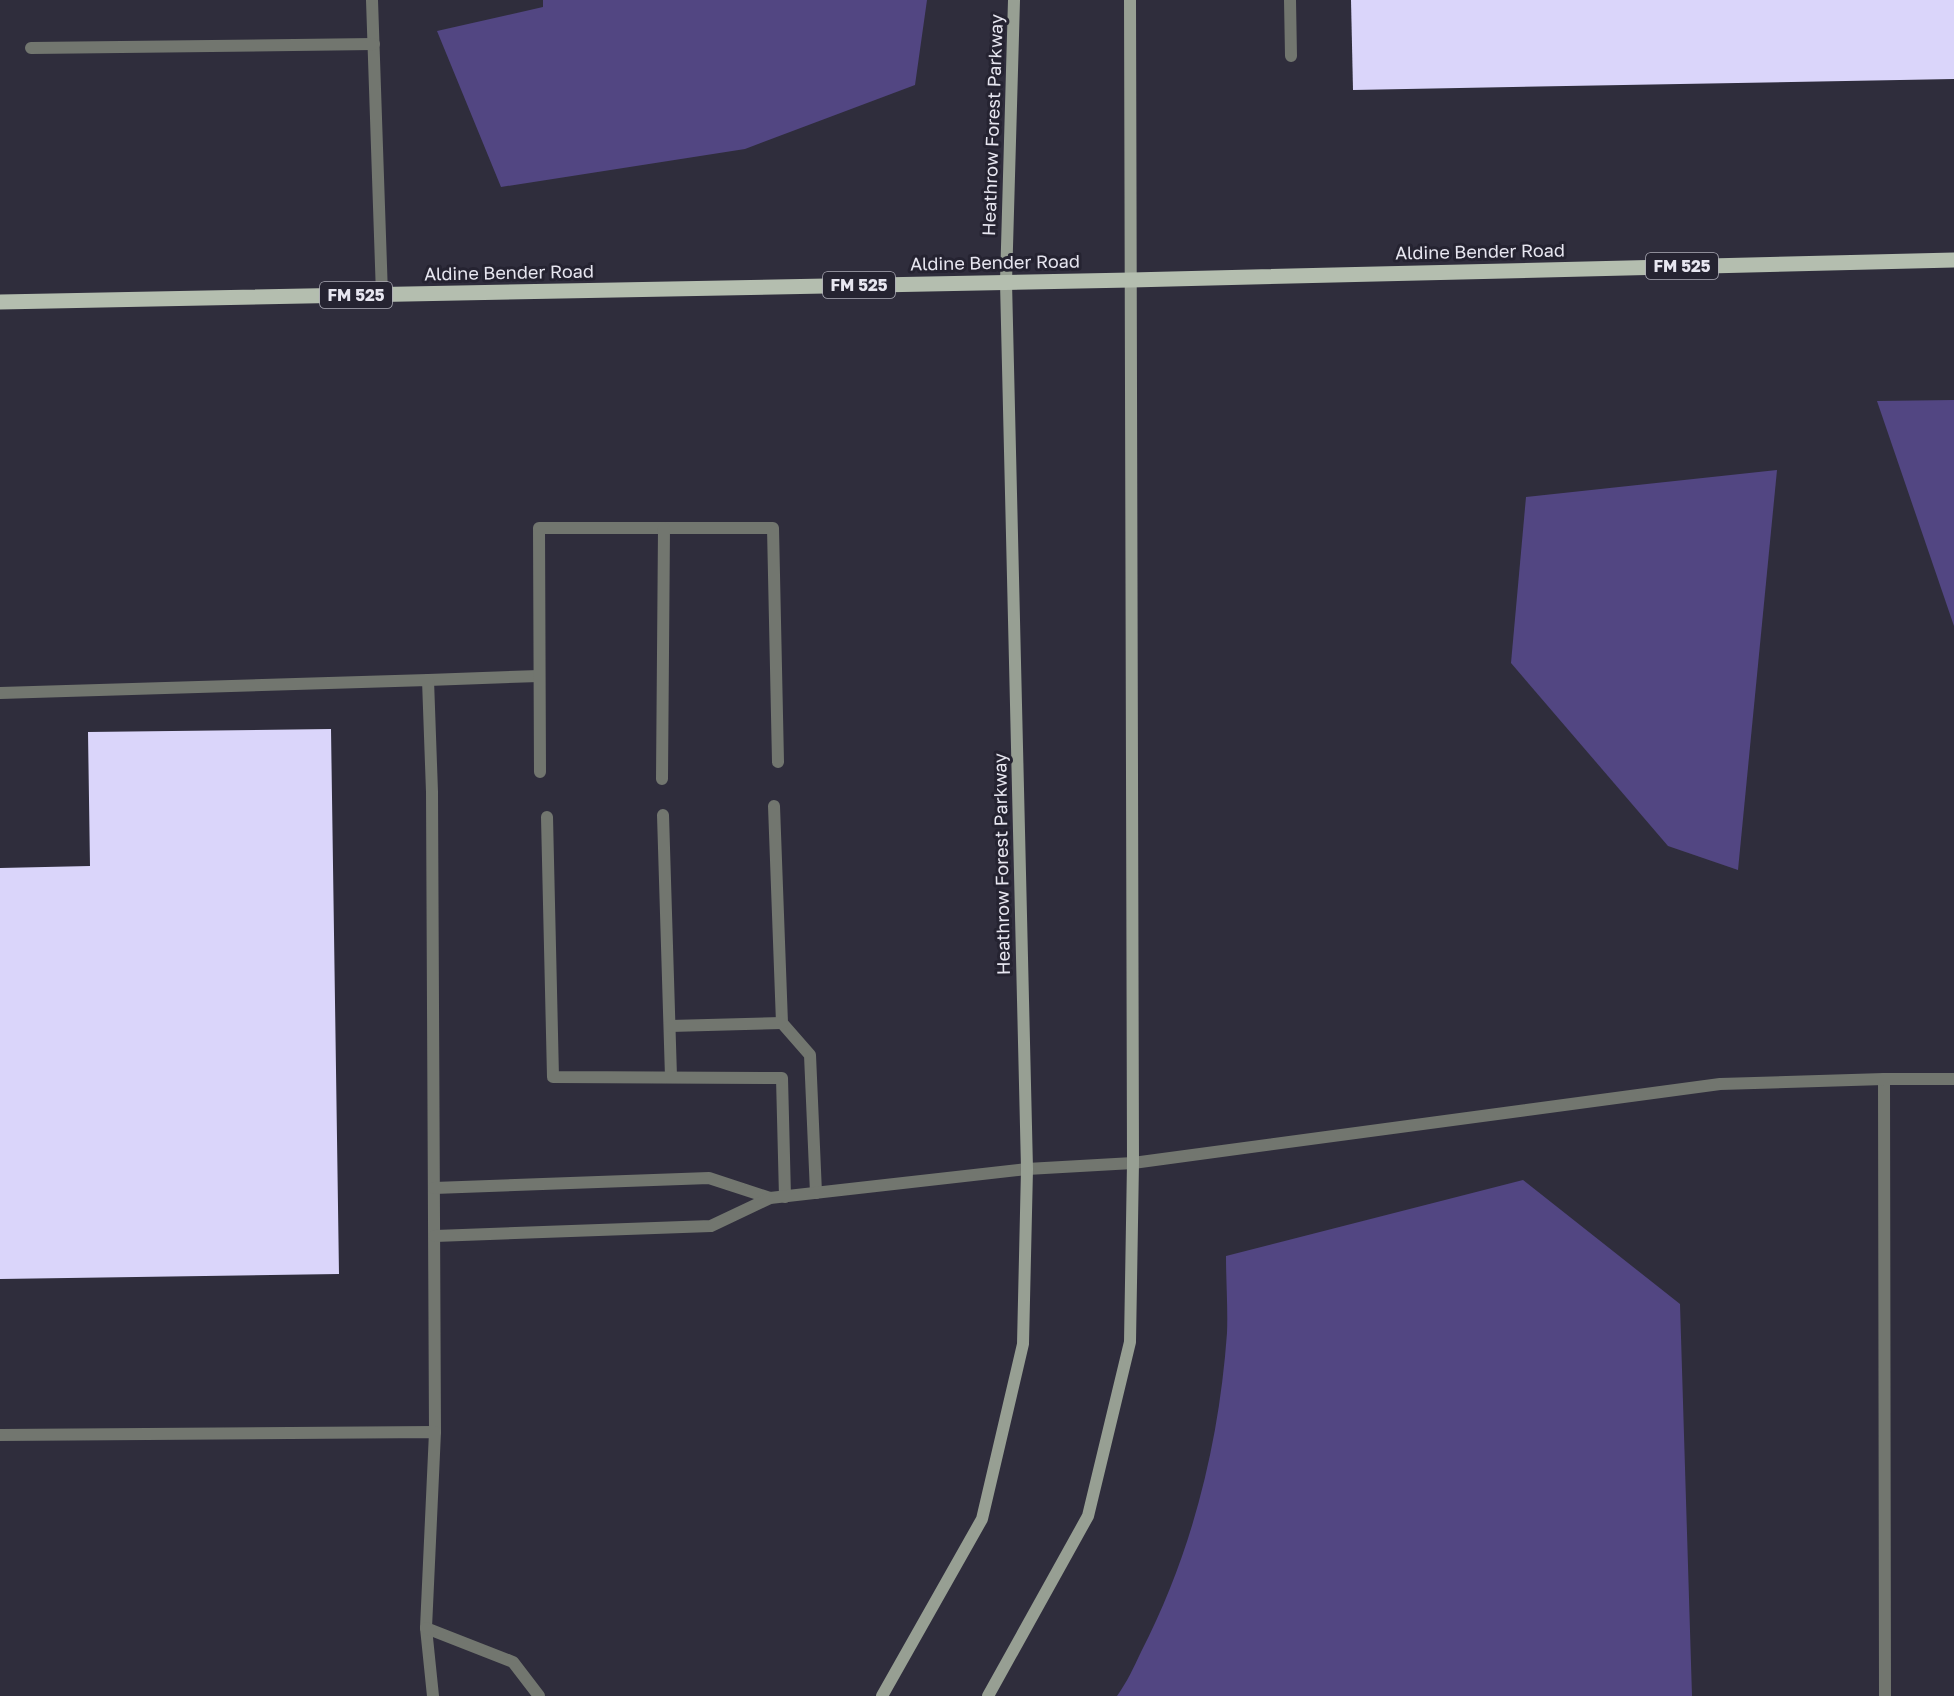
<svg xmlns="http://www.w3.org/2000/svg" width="1954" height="1696" viewBox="0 0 1954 1696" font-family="'Golos Text',sans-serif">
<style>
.green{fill:#524682}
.building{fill:#dad5fa}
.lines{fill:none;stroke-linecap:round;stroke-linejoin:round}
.lane{stroke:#72766f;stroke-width:12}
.secondary{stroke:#979f93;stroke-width:12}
.primary{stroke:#b4beaf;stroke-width:15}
.labels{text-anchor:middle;stroke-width:6;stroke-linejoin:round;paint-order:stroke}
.shield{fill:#252331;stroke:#adacb7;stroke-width:1.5}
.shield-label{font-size:16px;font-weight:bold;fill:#e7e6f0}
.street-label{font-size:18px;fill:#e7e6f0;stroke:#252331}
</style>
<rect width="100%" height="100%" fill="#2f2d3c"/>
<!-- green -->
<g class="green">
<polygon points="543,0 927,0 915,85 745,149 501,187 437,31 543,7"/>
<polygon points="1954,400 1954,626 1877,401"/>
<polygon points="1777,470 1738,870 1668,846 1511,663 1526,497"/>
<path d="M1523,1180L1680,1304L1692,1696H1117C1127,1682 1134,1667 1141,1652C1192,1553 1219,1444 1227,1333C1228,1308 1226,1282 1226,1256Z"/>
</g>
<!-- building -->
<g class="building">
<polygon points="1351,0 1954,0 1954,79 1353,90"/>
<polygon points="331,729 339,1274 0,1279 0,868 90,866 88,732"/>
</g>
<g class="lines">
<!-- lane -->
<g class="lane">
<polyline points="372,0 382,295"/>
<polyline points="1290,0 1291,56"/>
<polyline points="31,48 374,44"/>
<polyline points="428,680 539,676"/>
<polyline points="0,693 428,680 432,792 435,1432"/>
<polyline points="540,772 539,528 773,528 778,762"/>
<polyline points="662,779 664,528"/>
<polyline points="774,806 782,1023 810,1055 816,1193"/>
<polyline points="663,815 671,1077"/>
<polyline points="547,817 553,1077 782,1078 785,1197"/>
<polyline points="670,1026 782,1023"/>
<polyline points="1884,1079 1885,1696"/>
<polyline points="434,1188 709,1178 770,1198"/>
<polyline points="435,1236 711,1226 770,1198 1027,1169 1133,1163 1720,1084 1884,1079 1954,1079"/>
<polyline points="0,1435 435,1432 426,1628 433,1696"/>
<polyline points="426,1628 513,1662 539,1696"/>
</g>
<!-- secondary -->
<g class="secondary">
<polyline points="882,1696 982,1519 1023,1344 1027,1169 1006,282 1014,0"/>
<polyline points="988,1696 1088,1516 1130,1342 1133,1163 1130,0"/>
</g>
<!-- primary -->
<polyline class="primary" points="0,302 1131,280 1954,260"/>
</g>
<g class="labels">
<!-- shield labels -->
<g class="shield">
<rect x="1646" y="253" width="72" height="26" rx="4.5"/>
<rect x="823" y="272" width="72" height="26" rx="4.5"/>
<rect x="320" y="282" width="72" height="26" rx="4.5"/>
</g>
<g class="shield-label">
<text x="1682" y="272">FM 525</text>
<text x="859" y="291">FM 525</text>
<text x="356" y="301">FM 525</text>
</g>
<!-- street labels -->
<g class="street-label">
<text transform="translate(993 125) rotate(-88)" y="6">Heathrow Forest Parkway</text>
<text transform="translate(1480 252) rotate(-1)" y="6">Aldine Bender Road</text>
<text transform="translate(995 263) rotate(-1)" y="6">Aldine Bender Road</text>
<text transform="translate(509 273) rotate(-1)" y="6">Aldine Bender Road</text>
<text transform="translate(1002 864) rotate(-91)" y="6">Heathrow Forest Parkway</text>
</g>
</g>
</svg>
